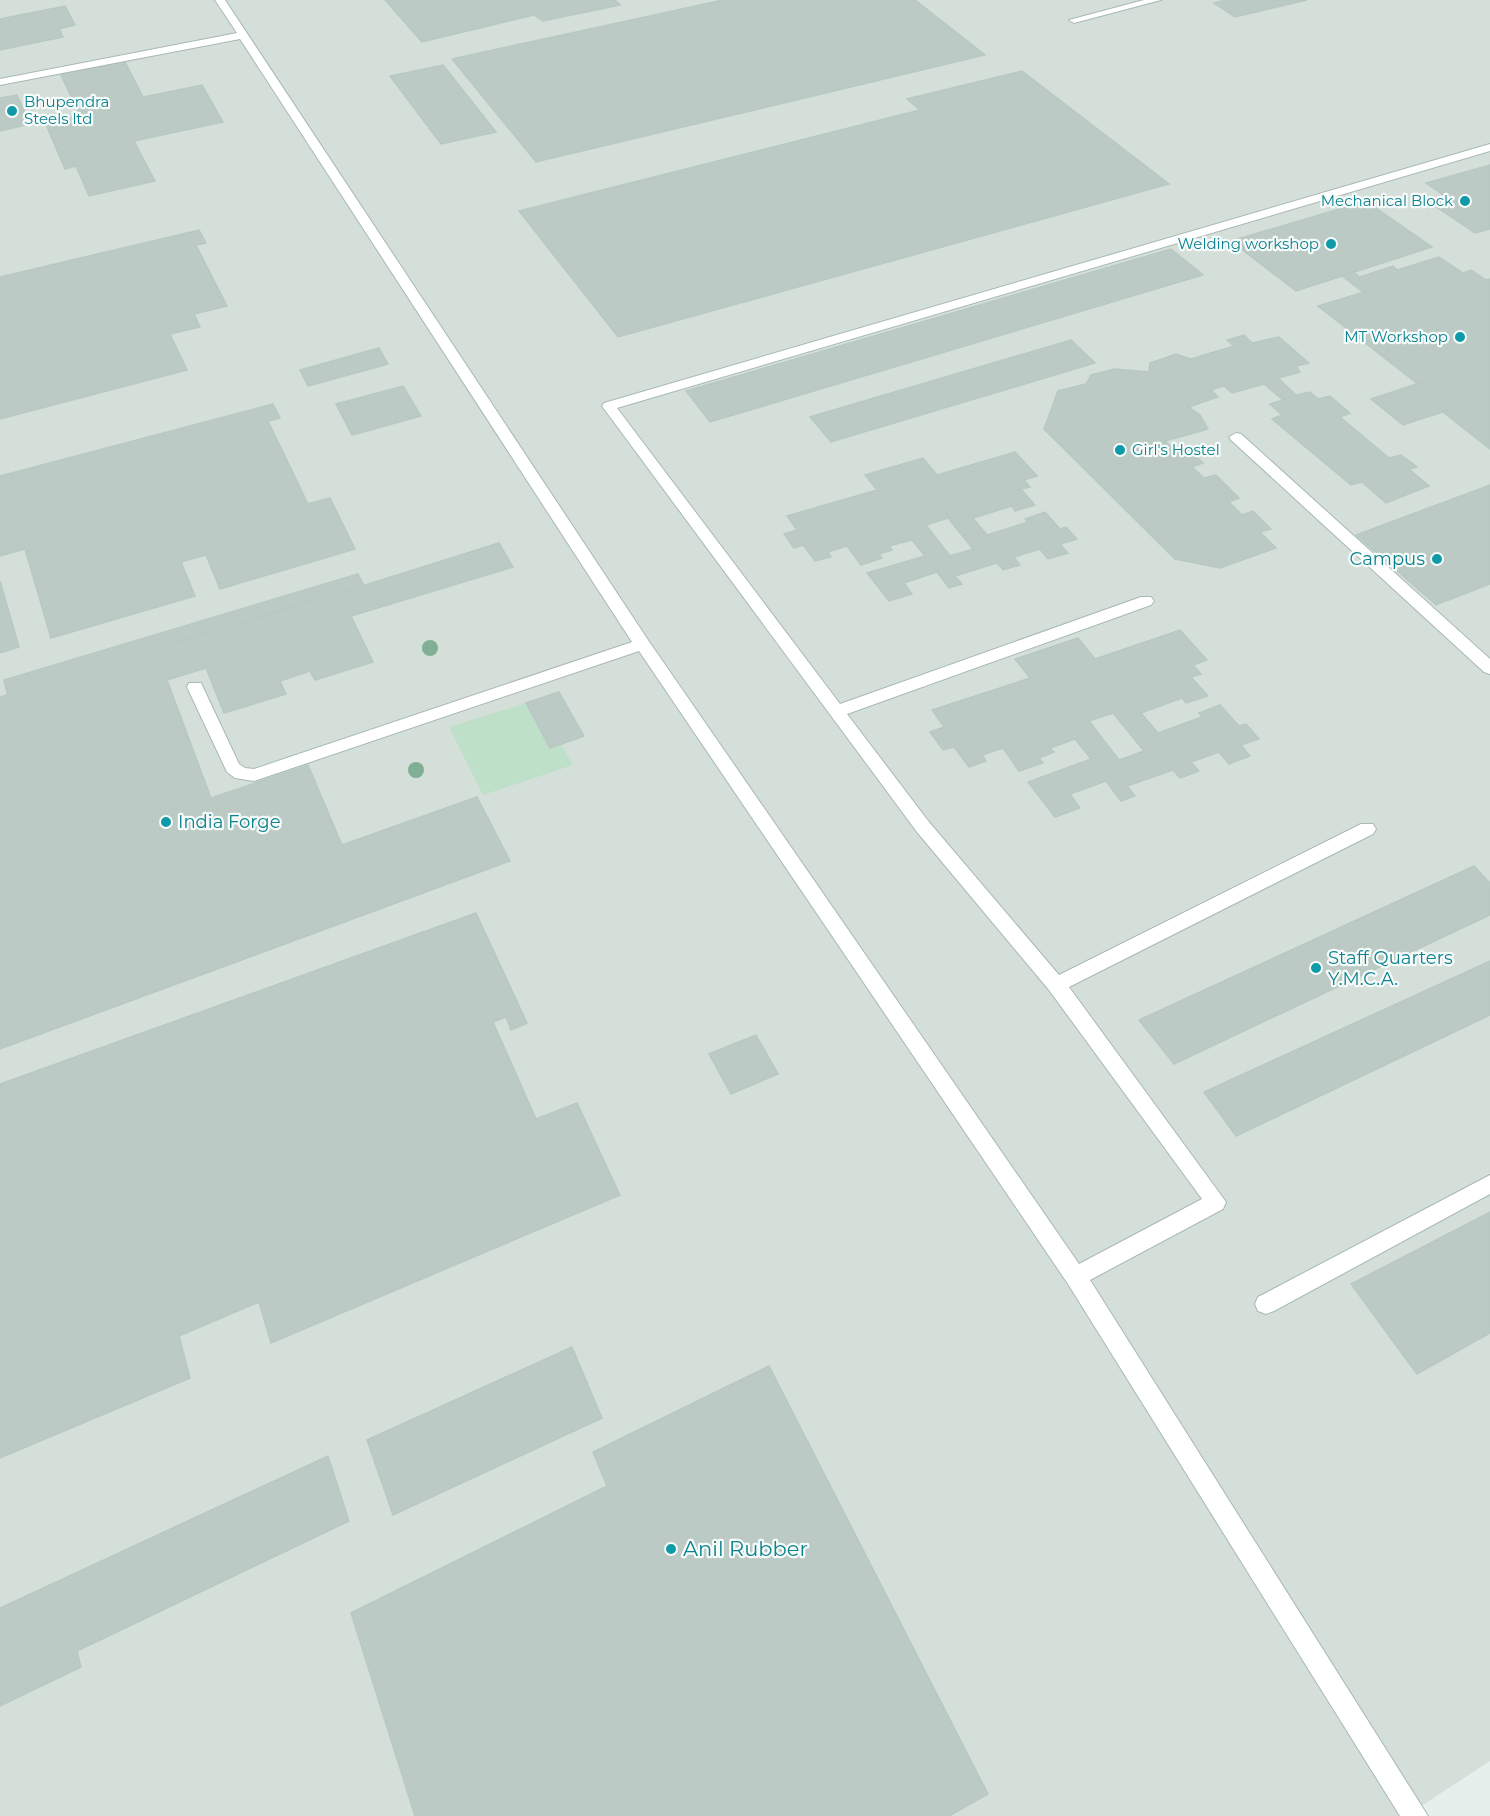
<svg xmlns="http://www.w3.org/2000/svg" width="1490" height="1816" viewBox="0 0 1490 1816" font-family="Montserrat,sans-serif">
<style>
.built{fill:#d4dfda}
.green{fill:#bfe0c8}
.building{fill:#bbcac4;stroke:#b8c9c2;stroke-width:1.5;fill-rule:evenodd}
.lines{fill:none;stroke-linecap:round;stroke-linejoin:round}
.service-casing{stroke:#a8b8b2;stroke-width:2}
.service{fill:#fff;fill-rule:evenodd}
.tree{fill:#80af93}
.culture-dot{fill:#0f9aa8;stroke:#f7fbf9;stroke-width:2}
.labels{text-anchor:middle;stroke-width:4.5;stroke-linejoin:round;paint-order:stroke}
.far-culture-label{font-size:15px;fill:#0d838f;stroke:#f7fbf9;text-anchor:end}
.culture-label{font-size:18px;fill:#0d838f;stroke:#f7fbf9;text-anchor:start}
.near-culture-label{font-size:21px;fill:#0d838f;stroke:#f7fbf9;text-anchor:start}
</style>
<rect width="100%" height="100%" fill="#e6efeb"/>
<!-- built -->
<polygon class="built" points="0,0 1490,0 1490,1761 1406,1816 0,1816"/>
<!-- green -->
<polygon class="green" points="526,703 550,748 561,744 573,765 483,795 449,727"/>
<!-- building -->
<g class="building">
<polygon points="385,0 615,0 620,5 543,21 534,15 422,42"/>
<polygon points="723,0 915,0 985,55 536,162 452,59"/>
<polygon points="1226,0 1307,0 1235,17 1214,3"/>
<polygon points="65,6 75,25 59,29 63,37 0,50 0,19"/>
<polygon points="124,60 143,97 202,85 223,122 134,141 155,181 89,196 76,166 65,169 45,122 80,115 60,73"/>
<polygon points="443,65 496,132 441,144 390,76"/>
<polygon points="1022,71 1169,184 618,337 519,211 920,110 907,99"/>
<polygon points="17,95 30,124 0,131 0,98"/>
<polygon points="1490,165 1490,229 1475,233 1432,204 1449,199 1426,183"/>
<polygon points="1366,201 1432,247 1296,291 1231,241"/>
<polygon points="199,230 206,243 196,245 227,306 194,314 200,327 170,334 187,370 0,419 0,277"/>
<polygon points="1171,249 1203,275 710,422 686,391"/>
<polygon points="1439,257 1463,273 1471,270 1486,280 1490,279 1490,381 1370,290 1363,292 1342,276 1353,272 1360,277 1393,266 1397,270"/>
<polygon points="1370,290 1490,381 1490,449 1443,412 1455,408 1422,382 1418,384 1318,306"/>
<polygon points="1244,335 1252,343 1279,337 1309,363 1296,366 1300,372 1278,378 1296,395 1310,392 1318,399 1330,396 1350,413 1340,417 1389,458 1401,455 1417,467 1409,469 1429,486 1386,503 1362,482 1351,485 1272,419 1282,415 1270,404 1283,400 1264,384 1232,393 1224,386 1211,390 1218,397 1189,407 1200,415 1208,429 1165,441 1177,452 1188,449 1203,463 1192,467 1204,478 1216,475 1239,498 1229,502 1242,515 1253,511 1271,529 1260,532 1276,548 1220,568 1175,559 1044,429 1058,391 1086,384 1091,375 1115,369 1149,372 1150,363 1176,354 1191,359 1234,346 1227,340"/>
<polygon points="1071,340 1095,363 831,442 810,417"/>
<polygon points="379,348 388,364 308,386 300,370"/>
<polygon points="1422,382 1455,408 1403,425 1371,399"/>
<polygon points="403,386 421,416 352,435 336,404"/>
<polygon points="273,404 280,418 268,421 308,504 330,498 355,549 220,589 206,555 181,562 195,596 51,638 25,549 0,556 0,476"/>
<path d="M1015,452L1037,476L1024,480L1030,487L1021,489L1035,505L1015,511L1012,506L973,518L987,535L1028,522L1025,519L1045,512L1060,529L1066,527L1077,539L1060,544L1068,553L1048,559L1040,549L1014,557L1020,565L1003,570L997,563L955,576L962,584L949,588L937,572L904,583L912,594L889,601L867,573L925,556L912,540L889,546L892,550L879,554L882,558L861,565L847,546L828,552L831,557L815,561L803,545L794,548L784,534L797,530L787,516L877,490L865,475L923,458L937,475ZM948,518L973,549L950,556L926,525Z"/>
<polygon points="1490,485 1490,584 1436,605 1356,535"/>
<polygon points="499,543 513,567 351,616 340,593"/>
<polygon points="358,574 364,585 7,693 4,680"/>
<polygon points="0,581 19,647 0,653"/>
<polygon points="340,593 373,662 315,680 310,671 280,681 286,694 224,713 206,668 167,680 211,798 308,765 342,845 477,797 510,861 0,1049 0,697"/>
<path d="M1180,630L1207,660L1193,665L1201,674L1191,677L1208,696L1186,703L1182,698L1141,713L1158,733L1202,717L1199,713L1220,705L1239,726L1246,724L1259,739L1241,745L1250,756L1229,764L1219,752L1191,762L1199,771L1180,778L1173,770L1127,786L1135,796L1121,801L1106,781L1070,794L1080,808L1055,817L1028,782L1091,759L1075,739L1050,748L1054,752L1039,758L1043,763L1019,771L1003,748L982,755L986,761L969,767L954,747L943,750L930,732L944,727L932,710L1030,678L1015,659L1078,638L1095,659ZM1113,713L1144,751L1119,760L1089,721Z"/>
<polygon points="559,692 584,736 550,748 526,703"/>
<polygon points="1474,866 1490,883 1490,915 1174,1064 1139,1020"/>
<polygon points="476,913 527,1023 511,1030 506,1017 493,1022 536,1119 577,1103 620,1195 271,1343 259,1302 179,1336 190,1378 0,1458 0,1084"/>
<polygon points="1490,961 1490,1015 1236,1136 1204,1092"/>
<polygon points="756,1035 778,1074 731,1094 709,1054"/>
<polygon points="1490,1212 1490,1333 1417,1374 1351,1284"/>
<polygon points="572,1347 602,1418 393,1515 367,1440"/>
<polygon points="769,1366 988,1794 949,1816 415,1816 351,1613 607,1486 593,1452"/>
<polygon points="328,1456 349,1521 77,1651 81,1667 0,1706 0,1608"/>
</g>
<g class="lines">
<defs>
<g id="service">
<polygon points="215,0 225,0 648,640 1079,1264 1202,1199 1049,990 917,832 602,406 604,403 1490,144 1490,151 617,408 840,704 1141,597 1151,597 1154,601 1151,605 847,714 929,822 1059,975 1361,824 1373,824 1376,829 1373,834 1069,987 1226,1202 1223,1209 1090,1280 1428,1816 1400,1816 1068,1284 639,651 254,781 235,778 227,772 187,687 189,683 201,683 239,764 245,768 254,769 632,642 240,39 0,85 0,79 237,33"/>
<polygon points="1144,0 1161,0 1074,23 1069,20"/>
<polygon points="1236,433 1241,434 1490,659 1490,674 1484,672 1231,440 1229,437"/>
<polygon points="1490,1175 1490,1194 1274,1311 1266,1314 1258,1311 1255,1304 1258,1297"/>
</g>
</defs>
<!-- service casing -->
<use href="#service" class="service-casing"/>
<!-- service -->
<use href="#service" class="service"/>
</g>
<!-- trees -->
<g class="tree">
<circle cx="430" cy="648" r="8"/>
<circle cx="416" cy="770" r="8"/>
</g>
<!-- markers -->
<g class="culture-dot">
<circle cx="12" cy="111" r="6"/>
<circle cx="1465" cy="201" r="6"/>
<circle cx="1331" cy="244" r="6"/>
<circle cx="1460" cy="337" r="6"/>
<circle cx="1120" cy="450" r="6"/>
<circle cx="1437" cy="559" r="6"/>
<circle cx="166" cy="822" r="6"/>
<circle cx="1316" cy="968" r="6"/>
<circle cx="671" cy="1549" r="6"/>
</g>
<g class="labels">
<!-- far-culture labels -->
<g class="far-culture-label">
<text x="24" y="107" text-anchor="start">Bhupendra<tspan x="24" dy="17">Steels ltd</tspan></text>
<text x="1453" y="206">Mechanical Block</text>
<text x="1319" y="249">Welding workshop</text>
<text x="1448" y="342">MT Workshop</text>
<text x="1132" y="455" text-anchor="start">Girl's Hostel</text>
</g>
<!-- culture labels -->
<g class="culture-label">
<text x="1425" y="565" text-anchor="end">Campus</text>
<text x="178" y="828">India Forge</text>
<text x="1328" y="964">Staff Quarters<tspan x="1328" dy="21">Y.M.C.A.</tspan></text>
</g>
<!-- near-culture labels -->
<g class="near-culture-label">
<text x="683" y="1556">Anil Rubber</text>
</g>
</g>
</svg>
